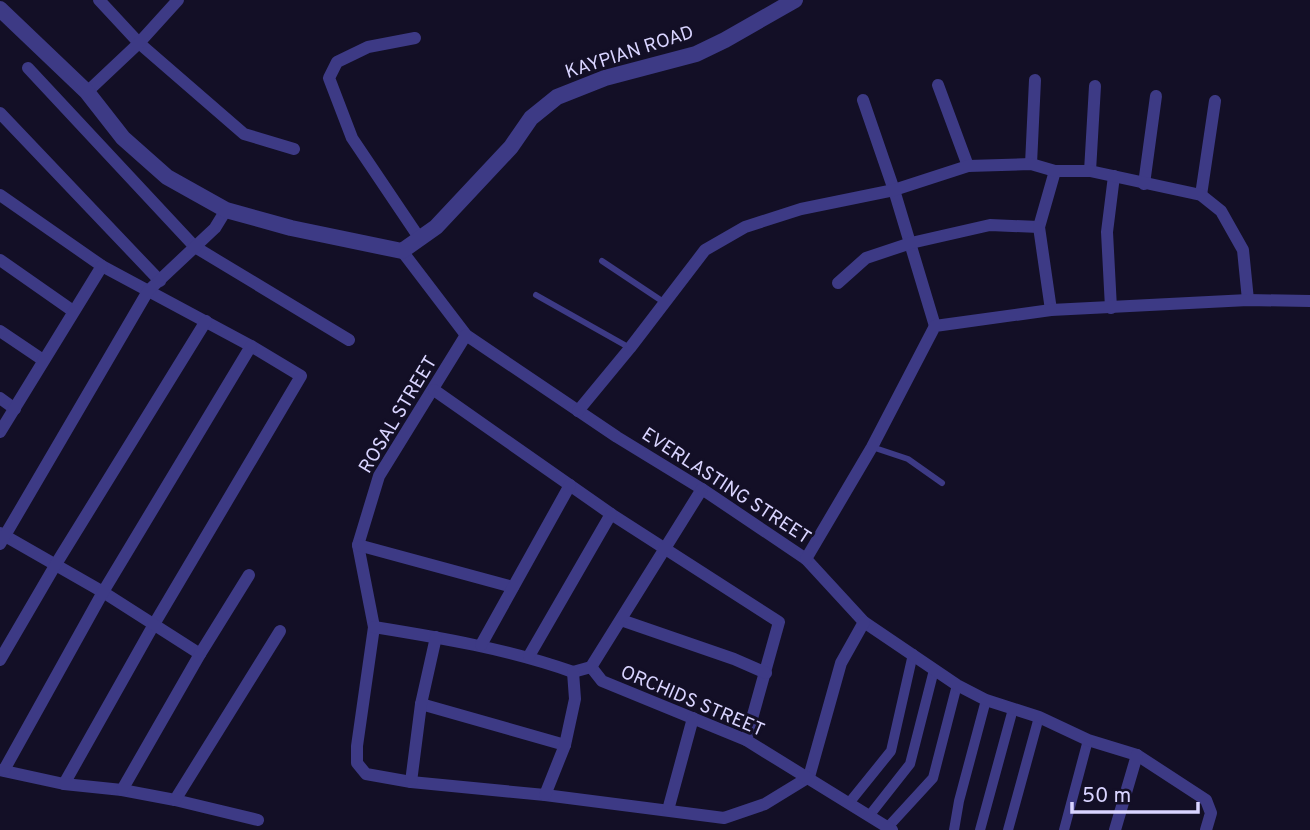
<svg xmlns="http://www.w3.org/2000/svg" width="1310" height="830" viewBox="0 0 1310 830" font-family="Overpass,sans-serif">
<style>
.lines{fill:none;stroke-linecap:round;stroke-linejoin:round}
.service{stroke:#3d3a85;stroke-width:6}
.pedestrian{stroke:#3d3a85;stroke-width:10}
.minor{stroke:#3d3a85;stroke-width:12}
.tertiary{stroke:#3d3a85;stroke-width:16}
.labels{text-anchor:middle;stroke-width:6;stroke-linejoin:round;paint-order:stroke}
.street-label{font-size:19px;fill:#d9d4ff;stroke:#130f26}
</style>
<rect width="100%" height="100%" fill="#130f26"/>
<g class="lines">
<!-- service -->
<g class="service">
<polyline points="602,261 665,303"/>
<polyline points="536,295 630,348"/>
<polyline points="872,447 908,459 942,483"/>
</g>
<!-- pedestrian -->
<g class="pedestrian">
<polyline points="849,803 891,751 913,654"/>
<polyline points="869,816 910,764 934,670"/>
<polyline points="888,827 933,778 957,685"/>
<polyline points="954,830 959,801 986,700"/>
<polyline points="980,830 1013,709"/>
<polyline points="1008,830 1039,717"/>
<polyline points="1064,830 1088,740"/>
</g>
<!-- minor -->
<g class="minor">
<polyline points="99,0 139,43 244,134 294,149"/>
<polyline points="415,38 368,47 337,62 329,78 352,138 420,239"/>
<polyline points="28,68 195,247 349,340"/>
<polyline points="938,85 968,166"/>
<polyline points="87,92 139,43 178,0"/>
<polyline points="863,100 894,190 935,326"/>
<polyline points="0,113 160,281"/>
<polyline points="1031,164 1035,80"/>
<polyline points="1090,171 1095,86"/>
<polyline points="1144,184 1156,96"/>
<polyline points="0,195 102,266 251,346 301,376 153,626 64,784"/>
<polyline points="1201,195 1215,101"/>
<polyline points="402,251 466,335 617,437 702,489 806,559 864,622 957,685 986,700 1039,717 1088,740 1137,755 1206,800 1211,813 1206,830"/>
<polyline points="0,260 73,311"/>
<polyline points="838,283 866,258 911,243 990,225 1039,227"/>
<polyline points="1111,308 1107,232 1114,176"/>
<polyline points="1051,310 1039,227 1055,171"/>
<polyline points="0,331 43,360"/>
<polyline points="466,335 379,476 358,545 374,627 357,746 357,763 366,774 411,782 545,795 724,818 765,804 809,777 841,663 864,622"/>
<polyline points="434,390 611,514 779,622 746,740"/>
<polyline points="0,398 15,409"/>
<polyline points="578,411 630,348 705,250 745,227 801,209 894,190 968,166 1031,164 1055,171 1090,171 1201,195 1221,211 1243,250 1248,300"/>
<polyline points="0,432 102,266"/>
<polyline points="0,533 103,592 200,654"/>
<polyline points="0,544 148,291 215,228 226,210"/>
<polyline points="358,545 513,587"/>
<polyline points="806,559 872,447 935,326 1051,310 1248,300 1310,301"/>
<polyline points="621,620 734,659 766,673"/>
<path d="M374,627C442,638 508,649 573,672"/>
<polyline points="481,645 570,485"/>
<polyline points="529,656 611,514"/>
<polyline points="0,660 56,564 206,321"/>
<polyline points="591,667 602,681 746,740 892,830"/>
<polyline points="573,672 591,667 702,489"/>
<polyline points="421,704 565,745"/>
<polyline points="0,770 64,784 122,790 175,800 258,820"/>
<polyline points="4,770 103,592 251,346"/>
<polyline points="411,782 421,704 436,637"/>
<polyline points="122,790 200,654 249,575"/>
<polyline points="545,795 565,745 575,699 573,672"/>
<polyline points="175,800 280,631"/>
<polyline points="668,810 693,718"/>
<polyline points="1115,830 1137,755"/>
</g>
<!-- tertiary -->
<polyline class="tertiary" points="0,9 87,92 123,138 167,177 226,210 291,228 402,251 436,227 511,147 531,118 557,97 605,78 696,54 725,40 795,0"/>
</g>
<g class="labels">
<!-- street labels -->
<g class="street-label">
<text transform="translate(629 51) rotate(-18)" y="7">KAYPIAN ROAD</text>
<text transform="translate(397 414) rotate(-59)" y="7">ROSAL STREET</text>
<text transform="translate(727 485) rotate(33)" y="7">EVERLASTING STREET</text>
<text transform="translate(693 700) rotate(23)" y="7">ORCHIDS STREET</text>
</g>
</g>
<!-- scale -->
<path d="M1072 802v10h126v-10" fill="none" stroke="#d9d4ff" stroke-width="3.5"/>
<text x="1082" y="802" font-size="21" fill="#d9d4ff" stroke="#130f26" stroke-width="5" paint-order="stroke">50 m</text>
</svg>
